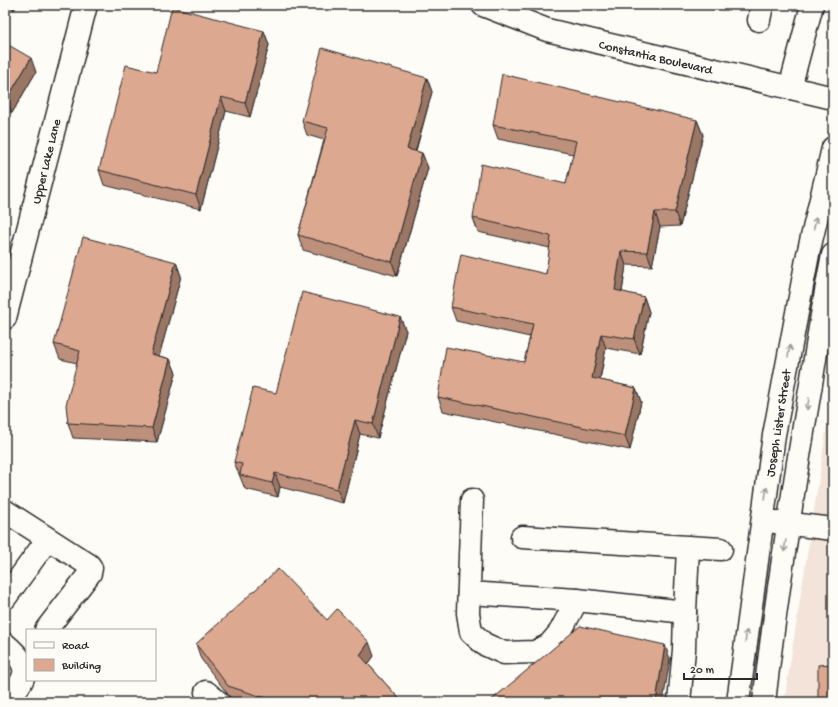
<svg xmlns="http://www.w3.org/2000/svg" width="838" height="707" viewBox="0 0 838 707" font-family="'Gochi Hand',sans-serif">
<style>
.built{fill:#f3e3d8}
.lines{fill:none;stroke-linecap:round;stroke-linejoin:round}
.minor-casing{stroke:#2b2b2b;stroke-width:25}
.minor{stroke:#fdfcf7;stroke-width:22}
.wall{fill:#bd907c;stroke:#2b2b2b}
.shaded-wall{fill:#9a7665;stroke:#2b2b2b}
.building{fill:#dca890;stroke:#2b2b2b}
.oneway{stroke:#9e9e9b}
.labels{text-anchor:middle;stroke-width:3.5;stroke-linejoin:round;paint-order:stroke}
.street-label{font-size:13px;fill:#2b2b2b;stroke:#fdfcf7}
</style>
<rect width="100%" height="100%" fill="#fdfcf7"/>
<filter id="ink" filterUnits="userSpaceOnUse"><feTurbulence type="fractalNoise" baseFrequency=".025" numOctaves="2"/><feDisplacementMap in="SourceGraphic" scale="8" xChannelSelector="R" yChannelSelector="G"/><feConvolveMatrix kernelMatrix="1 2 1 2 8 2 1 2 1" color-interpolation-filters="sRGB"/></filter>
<g filter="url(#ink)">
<!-- built -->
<polygon class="built" points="833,386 833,702 784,702 814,511"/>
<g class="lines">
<defs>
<g id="minor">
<polyline points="483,5 547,30 833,98"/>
<polyline points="759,20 762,5"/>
<polyline points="790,88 812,5"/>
<polyline points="5,318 86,5"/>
<polyline points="472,500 468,613 471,632 484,644 504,653 535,652 549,645 560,632 577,600"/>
<polyline points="5,511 89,565 91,568 90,573 46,630"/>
<polyline points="775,522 833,529"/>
<polyline points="522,537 721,549"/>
<polyline points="469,593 577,600 685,612 684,650 679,702"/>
<polyline points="5,598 47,540"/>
<polyline points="685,612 688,548"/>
<path d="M5,644C33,668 28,676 6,702"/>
<polyline points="206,692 218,702"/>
<polyline points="738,702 774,435 808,254 833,148"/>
<path d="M764,702C776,599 792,497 809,396C817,349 823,302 833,255"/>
</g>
</defs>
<!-- minor casing -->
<use href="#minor" class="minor-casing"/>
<!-- minor -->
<use href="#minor" class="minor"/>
</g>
<!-- wall -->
<g class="wall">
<polygon points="7,5 17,5 14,10"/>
<polygon points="264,31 269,45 250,117 226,111 201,209 104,185 99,170 156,72"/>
<polygon points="5,43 36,72 12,113 5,109"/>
<polygon points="427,78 432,92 416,151 422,153 428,168 397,276 303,250 298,235 324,140 307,135 302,121"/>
<polygon points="697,120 703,135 680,226 660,227 652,266 626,265 622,292 644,297 649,312 640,354 606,348 600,380 636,388 641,402 630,450 443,411 438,397 524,362 530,337 456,321 451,307 546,274 550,248 478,232 473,218 566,184 573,154 498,139 493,125"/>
<polygon points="176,262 181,276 159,356 170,359 176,373 157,442 73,438 68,423 77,363 60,359 54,344"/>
<polygon points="400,317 406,331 378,438 360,434 343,503 280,487 278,497 245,489 234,462 276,393"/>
<polygon points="327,620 374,656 368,664 402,702 237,702 233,701 201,659 196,644"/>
<polygon points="833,664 833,702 819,702 818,699"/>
</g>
<!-- shaded-wall -->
<g class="shaded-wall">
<polygon points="12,5 17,5 14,10"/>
<polygon points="264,31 269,45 250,117 245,103"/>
<polygon points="31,58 36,72 12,113 7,99"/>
<polygon points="427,78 432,92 412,163 407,149"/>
<polygon points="221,97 226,111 201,209 196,195"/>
<polygon points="697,120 703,135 680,226 675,212"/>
<polygon points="422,153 428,168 397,276 392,262"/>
<polygon points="655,212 660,227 652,266 647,252"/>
<polygon points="621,251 626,265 620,305 615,290"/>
<polygon points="176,262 181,276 156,368 151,354"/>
<polygon points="644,297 649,312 640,354 634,339"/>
<polygon points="400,317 406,331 378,438 373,424"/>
<polygon points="601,334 606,348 597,393 592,378"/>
<polygon points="170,359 176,373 157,442 152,428"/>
<polygon points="636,388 641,402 630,450 625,436"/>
<polygon points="355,420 360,434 343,503 337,489"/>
<polygon points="275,473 280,487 278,497 272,483"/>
<polygon points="369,642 374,656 365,669 360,655"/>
<polygon points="665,645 670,659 663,702 656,702"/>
</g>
<!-- building -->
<g class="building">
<polygon points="172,7 264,31 245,103 221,97 196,195 99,170 126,65 156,72"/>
<polygon points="5,43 31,58 7,99 5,98"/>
<polygon points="322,48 427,78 407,149 422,153 392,262 298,235 328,128 302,121"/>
<polygon points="502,74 697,120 675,212 655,212 647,252 621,251 615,290 644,297 634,339 601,334 592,378 636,388 625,436 438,397 446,347 524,362 533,324 451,307 461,254 546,274 551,236 473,218 481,164 566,184 576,141 493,125"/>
<polygon points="83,237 176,262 151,354 170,359 152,428 68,423 66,405 80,351 54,344"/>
<polygon points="302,292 400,317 373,424 355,420 337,489 275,473 272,483 240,475 242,464 234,462 253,388 276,393"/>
<polygon points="278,569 327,620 337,609 369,642 360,655 402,702 278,702 228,686 196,644"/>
<polygon points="580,626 665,645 656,701 653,702 489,702"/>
<polygon points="833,664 833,699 818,699 818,665"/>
</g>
<!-- one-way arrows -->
<defs><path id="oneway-shaft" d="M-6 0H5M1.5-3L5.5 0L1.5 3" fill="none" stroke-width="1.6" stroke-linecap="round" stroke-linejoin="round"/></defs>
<g class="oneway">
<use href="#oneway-shaft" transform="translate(815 223) rotate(-77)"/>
<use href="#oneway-shaft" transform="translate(789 351) rotate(-80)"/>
<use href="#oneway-shaft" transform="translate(808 404) rotate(100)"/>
<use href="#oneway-shaft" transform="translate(766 493) rotate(-82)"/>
<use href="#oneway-shaft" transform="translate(785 546) rotate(98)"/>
<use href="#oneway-shaft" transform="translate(746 636) rotate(-83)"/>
</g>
</g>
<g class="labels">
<!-- street labels -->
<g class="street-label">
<text transform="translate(656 56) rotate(13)" y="5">Constantia Boulevard</text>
<text transform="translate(45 161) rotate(-76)" y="5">Upper Lake Lane</text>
<text transform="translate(777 423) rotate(-81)" y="5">Joseph Lister Street</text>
</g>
</g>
<!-- margin -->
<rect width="838" height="707" fill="none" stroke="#fdfcf7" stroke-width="20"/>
<rect x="10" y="10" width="818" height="687" fill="none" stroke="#2b2b2b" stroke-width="1.5" filter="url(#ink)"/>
<!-- legend -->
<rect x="26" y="629" width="130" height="52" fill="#fdfcf7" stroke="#a9a8a5"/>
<rect x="34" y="642" width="20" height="6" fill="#fdfcf7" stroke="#a9a8a5"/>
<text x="62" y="649" font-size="12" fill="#2b2b2b">Road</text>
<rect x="34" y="659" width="20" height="12" fill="#dca890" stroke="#a9a8a5"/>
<text x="62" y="669" font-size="12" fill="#2b2b2b">Building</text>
<!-- scale -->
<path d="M684 673v6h73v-6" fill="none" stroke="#2b2b2b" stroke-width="2"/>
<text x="690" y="673" font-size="12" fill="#2b2b2b" stroke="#fdfcf7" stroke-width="3" paint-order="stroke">20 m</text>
</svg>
